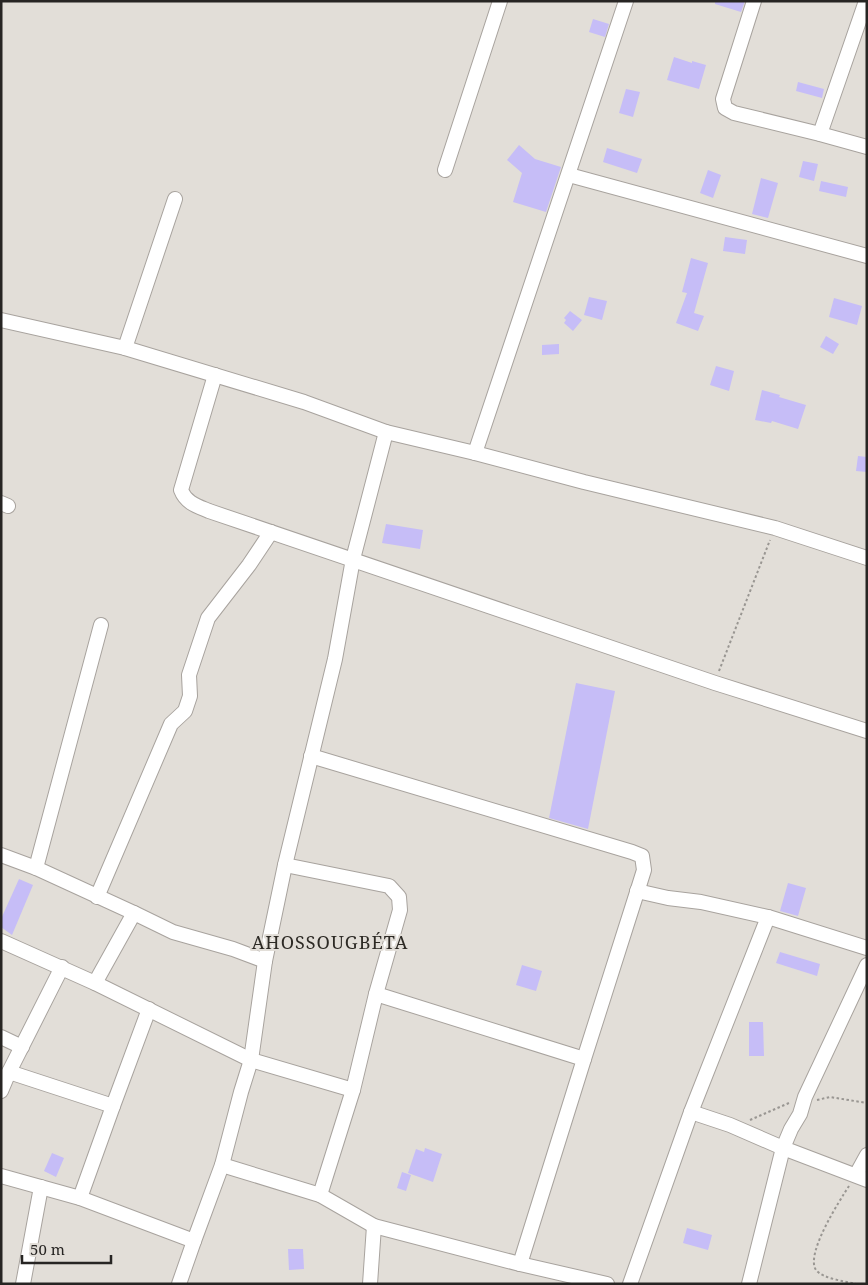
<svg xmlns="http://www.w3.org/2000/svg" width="868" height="1285" viewBox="0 0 868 1285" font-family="'Noto Serif',serif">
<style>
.building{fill:#c6bdf7}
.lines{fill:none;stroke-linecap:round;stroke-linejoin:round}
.minor-casing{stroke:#a8a39e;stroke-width:16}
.path{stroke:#999692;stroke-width:2;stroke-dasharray:2.5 2.5;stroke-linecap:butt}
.minor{stroke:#fff;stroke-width:14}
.labels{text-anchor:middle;stroke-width:4;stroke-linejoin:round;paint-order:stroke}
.quarter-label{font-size:18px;letter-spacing:1px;fill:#2d2a25;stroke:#e2ded8}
</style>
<rect width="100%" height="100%" fill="#e2ded8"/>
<!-- building -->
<g class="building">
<polygon points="715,1 745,1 741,12 715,4"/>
<polygon points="593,19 609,24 605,37 589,32"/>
<polygon points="674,57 692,63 692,61 706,65 699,89 667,80"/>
<polygon points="798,82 824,89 822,98 796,91"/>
<polygon points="626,89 640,92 633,117 619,113"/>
<polygon points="519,145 535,159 561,167 546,212 513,202 522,173 507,160"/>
<polygon points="607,148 642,159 637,173 603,162"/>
<polygon points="803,161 818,164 814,181 799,177"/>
<polygon points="708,170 721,175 713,198 700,193"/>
<polygon points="761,178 778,183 768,218 752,214"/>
<polygon points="821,181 848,187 846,197 819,191"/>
<polygon points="725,237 747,240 745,254 723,251"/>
<polygon points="691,258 708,263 694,313 704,316 698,331 676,323 687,293 682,292"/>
<polygon points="589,297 607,301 602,320 584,315"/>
<polygon points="834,298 862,306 857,325 829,317"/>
<polygon points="570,311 582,320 573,331 564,323 566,320 564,318"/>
<polygon points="826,336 839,344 833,354 820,347"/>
<polygon points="559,344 559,354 542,355 542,345"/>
<polygon points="716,366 734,371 729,391 710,385"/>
<polygon points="762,390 780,395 779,397 806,405 798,429 772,421 771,423 755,420"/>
<polygon points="858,456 867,457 867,472 856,471"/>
<polygon points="386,524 423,530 420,549 382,543"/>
<polygon points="576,683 615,691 588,829 549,818"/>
<polygon points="19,879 33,885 12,935 1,927 1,919"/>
<polygon points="788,883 806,888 798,916 780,911"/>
<polygon points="780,952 820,964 817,976 776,963"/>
<polygon points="522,965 542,971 536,991 516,985"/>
<polygon points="749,1022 763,1022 764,1056 749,1056"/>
<polygon points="425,1148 442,1154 433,1182 408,1173 416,1149 424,1152"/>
<polygon points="52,1153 64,1158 56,1177 44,1171"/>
<polygon points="402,1172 411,1175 406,1191 397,1188"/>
<polygon points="687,1228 712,1235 708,1250 683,1243"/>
<polygon points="288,1249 303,1249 304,1269 289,1270"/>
</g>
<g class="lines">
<defs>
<g id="minor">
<polyline points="754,1 723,99 725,108 734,113 820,134 867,147"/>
<polyline points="820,134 866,1"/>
<polyline points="445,170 500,1"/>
<polyline points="569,175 867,256"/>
<polyline points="1,320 125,348 304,402 386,432 475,453 584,482 775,528 867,558"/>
<polyline points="125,348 175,199"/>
<path d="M215,375L181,490C186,503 197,506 209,511L715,683L867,731"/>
<polyline points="475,453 626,1"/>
<polyline points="1,503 8,506"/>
<polyline points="311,756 632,852 642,856 644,870 639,886 584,1059 520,1264"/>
<polyline points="1,855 36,868 134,913 173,932 233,949 265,961"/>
<polyline points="285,865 389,886 399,897 400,910 376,994 353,1090 320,1195"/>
<polyline points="36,868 101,625"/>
<polyline points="637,891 668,898 701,902 768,917 867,948"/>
<polyline points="97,897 171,724 185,711 190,696 189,675 208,618 249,565 271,532"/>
<polyline points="1,941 95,983 251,1060 353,1090"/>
<polyline points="95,983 134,913"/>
<polyline points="376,994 584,1059"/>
<polyline points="1,1037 22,1047"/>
<polyline points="9,1072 113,1106"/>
<polyline points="1,1091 9,1072 62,967"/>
<polyline points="691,1112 730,1125 783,1148 867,1180"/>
<polyline points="222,1165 320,1195 374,1226 520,1264 607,1284"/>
<polyline points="856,1175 867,1155"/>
<polyline points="1,1176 80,1198 194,1241"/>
<polyline points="80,1198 113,1106 149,1009"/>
<polyline points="23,1284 41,1187"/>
<polyline points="179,1284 194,1241 222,1165 241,1092 251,1060 265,961 285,865 335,659 353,559 386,432"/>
<polyline points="370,1284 374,1226"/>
<polyline points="630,1284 691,1112 768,917"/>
<polyline points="749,1284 783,1148 791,1129 800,1114 805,1097 867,965"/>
</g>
</defs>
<!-- minor casing -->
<use href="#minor" class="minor-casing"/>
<!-- path -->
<g class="path">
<polyline points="719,671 770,540"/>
<polyline points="817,1100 830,1097 867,1103"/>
<polyline points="750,1120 789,1103"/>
<path d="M849,1186C840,1200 805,1254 816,1270C823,1279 845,1281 856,1284"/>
</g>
<!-- minor -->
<use href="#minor" class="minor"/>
</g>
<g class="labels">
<!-- quarter labels -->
<g class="quarter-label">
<text x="330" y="949">AHOSSOUGBÉTA</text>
</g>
</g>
<!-- border -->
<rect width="868" height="1285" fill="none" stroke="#272523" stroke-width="5"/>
<!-- scale -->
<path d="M22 1255v8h89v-8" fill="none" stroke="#272523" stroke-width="2.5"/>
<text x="30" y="1255" font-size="15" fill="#272523" stroke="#e2ded8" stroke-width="4" paint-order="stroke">50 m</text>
</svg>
